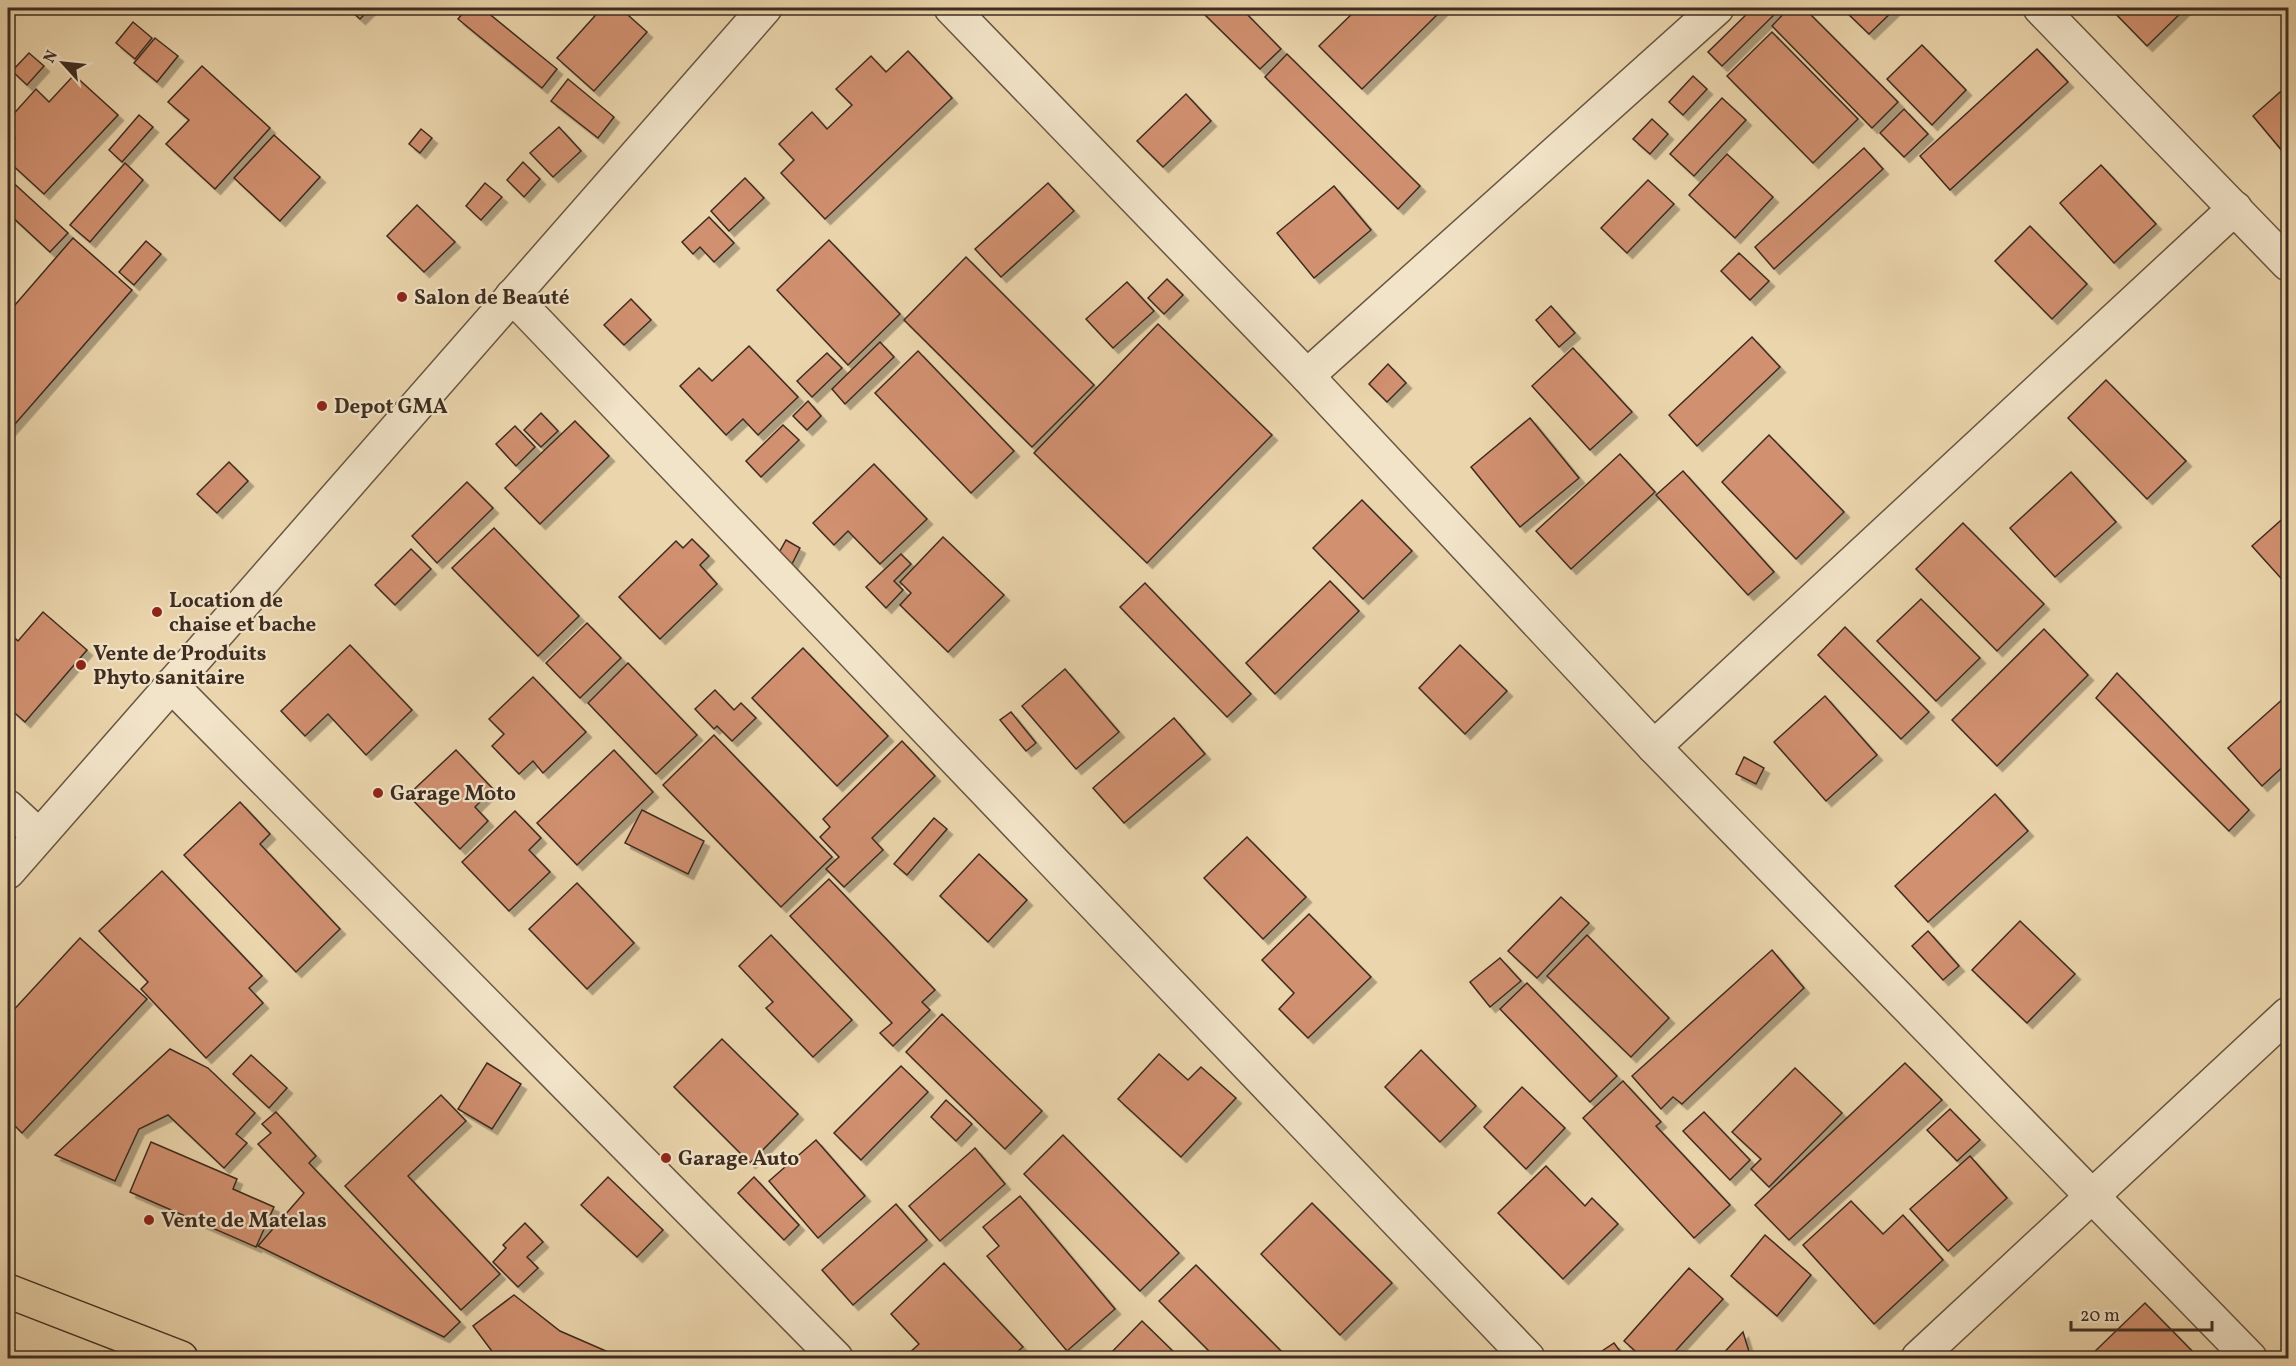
<svg xmlns="http://www.w3.org/2000/svg" width="2296" height="1366" viewBox="0 0 2296 1366" font-family="Vollkorn,serif">
<style>
.building{fill:#d1906f;stroke:#3e2c20;stroke-width:1.5;filter:url(#shadow)}
.lines{fill:none;stroke-linecap:round;stroke-linejoin:round}
.minor-casing{stroke:#695643;stroke-width:36}
.primary-casing{stroke:#3e2c20;stroke-width:36}
.minor{stroke:#f2e4c9;stroke-width:33}
.primary{stroke:#ebd5ac;stroke-width:33}
.poi-dot{fill:#8f2418;stroke:#f2e4c9;stroke-width:2}
.labels{text-anchor:middle;stroke-width:4.5;stroke-linejoin:round;paint-order:stroke}
.poi-label{font-size:21px;font-weight:bold;fill:#3e2c20;stroke:#f2e4c9;text-anchor:start}
</style>
<defs>
<filter id="shadow"><feDropShadow dx="5.5" dy="5.5" stdDeviation="0" flood-color="#0004"/></filter>
</defs>
<rect width="100%" height="100%" fill="#ebd5ac"/>
<filter id="stains"><feTurbulence type="fractalNoise" baseFrequency=".00333" numOctaves="4"/><feColorMatrix values="0 0 0 0 .2 0 0 0 0 .09 0 0 0 0 .02 0 0 0 .5 -.17"/></filter>
<radialGradient id="worn" r=".72"><stop offset=".6" stop-color="#630" stop-opacity="0"/><stop offset="1" stop-color="#630" stop-opacity=".3"/></radialGradient>
<!-- building -->
<g class="building">
<polygon points="348,8 371,8 360,19"/>
<polygon points="467,8 482,8 557,69 542,88 458,19"/>
<polygon points="602,8 620,8 647,32 594,91 557,58"/>
<polygon points="1198,8 1241,8 1281,49 1260,69"/>
<polygon points="1358,8 1444,8 1362,89 1319,46"/>
<polygon points="1753,8 1781,8 1722,66 1708,52"/>
<polygon points="1789,8 1804,8 1898,102 1872,128 1772,26"/>
<polygon points="1842,8 1896,8 1869,34"/>
<polygon points="2110,8 2186,8 2147,46"/>
<polygon points="133,22 152,38 135,59 116,43"/>
<polygon points="1772,32 1858,119 1813,163 1727,76"/>
<polygon points="155,38 178,56 157,82 134,63"/>
<polygon points="1922,45 1966,90 1932,125 1887,79"/>
<polygon points="2037,49 2068,82 1950,190 1920,156"/>
<polygon points="908,51 952,98 825,219 781,173 794,160 779,144 812,112 827,129 852,105 836,89 871,56 886,72"/>
<polygon points="29,53 44,66 27,85 12,71"/>
<polygon points="1287,54 1420,186 1398,209 1265,77"/>
<polygon points="202,66 270,128 215,189 166,144 189,120 168,102"/>
<polygon points="74,75 118,115 44,194 8,161 8,146 15,138 8,131 8,120 36,89 49,102"/>
<polygon points="1693,76 1707,89 1683,115 1669,102"/>
<polygon points="568,79 614,117 598,138 551,101"/>
<polygon points="2288,85 2288,158 2253,116"/>
<polygon points="1186,94 1211,121 1163,167 1137,141"/>
<polygon points="1722,98 1746,120 1694,176 1670,154"/>
<polygon points="1904,109 1928,134 1904,157 1880,133"/>
<polygon points="139,115 153,127 122,162 109,150"/>
<polygon points="1652,119 1668,134 1650,154 1633,139"/>
<polygon points="559,127 581,151 553,177 530,153"/>
<polygon points="421,129 432,138 420,153 409,144"/>
<polygon points="274,135 320,177 280,221 234,178"/>
<polygon points="1864,148 1883,169 1774,269 1755,247"/>
<polygon points="1727,154 1773,197 1735,238 1689,195"/>
<polygon points="523,162 540,179 524,197 507,180"/>
<polygon points="125,163 143,180 90,242 70,225"/>
<polygon points="2101,165 2156,224 2114,263 2060,203"/>
<polygon points="8,178 68,233 50,252 10,215 8,218"/>
<polygon points="745,178 764,198 729,231 711,211"/>
<polygon points="1648,180 1674,204 1627,253 1601,228"/>
<polygon points="485,183 502,197 481,220 466,206"/>
<polygon points="1048,183 1074,211 1001,277 975,249"/>
<polygon points="1334,186 1371,230 1314,278 1277,233"/>
<polygon points="417,205 455,242 424,272 387,236"/>
<polygon points="709,217 734,243 714,262 700,247 693,254 682,242"/>
<polygon points="2030,226 2087,284 2052,319 1995,261"/>
<polygon points="73,238 132,290 8,432 8,313"/>
<polygon points="829,240 900,314 848,365 777,290"/>
<polygon points="146,241 161,254 134,285 119,272"/>
<polygon points="1739,253 1769,281 1750,300 1721,271"/>
<polygon points="966,257 1094,385 1032,447 904,320"/>
<polygon points="1167,279 1183,295 1164,314 1148,298"/>
<polygon points="1127,282 1154,311 1113,348 1086,319"/>
<polygon points="631,299 651,320 624,345 604,325"/>
<polygon points="1551,306 1575,333 1559,347 1536,320"/>
<polygon points="1158,324 1272,435 1147,563 1034,453"/>
<polygon points="1752,337 1780,367 1697,446 1669,415"/>
<polygon points="880,342 894,357 845,404 832,389"/>
<polygon points="749,346 798,397 758,435 743,419 726,435 680,386 699,368 712,381"/>
<polygon points="1573,348 1632,412 1590,450 1532,386"/>
<polygon points="918,351 1014,451 971,493 875,393"/>
<polygon points="827,353 842,368 812,397 797,381"/>
<polygon points="1388,364 1406,383 1387,402 1369,384"/>
<polygon points="2106,380 2186,461 2147,499 2068,418"/>
<polygon points="808,401 821,416 807,430 793,416"/>
<polygon points="541,413 558,431 541,447 524,430"/>
<polygon points="1530,418 1579,478 1520,527 1471,467"/>
<polygon points="575,421 609,456 540,524 505,488"/>
<polygon points="783,425 799,440 761,477 746,461"/>
<polygon points="515,426 535,447 516,466 496,444"/>
<polygon points="1769,435 1844,512 1796,559 1722,482"/>
<polygon points="1620,454 1655,492 1571,569 1536,531"/>
<polygon points="229,462 248,481 217,513 197,494"/>
<polygon points="874,464 927,519 880,564 848,531 834,545 813,523"/>
<polygon points="1683,471 1774,572 1748,595 1656,495"/>
<polygon points="2071,472 2116,522 2055,577 2010,528"/>
<polygon points="467,482 493,508 437,563 412,536"/>
<polygon points="1362,500 1412,551 1363,599 1313,548"/>
<polygon points="2288,514 2288,586 2252,546"/>
<polygon points="1963,523 2044,604 1997,651 1916,569"/>
<polygon points="494,528 579,616 538,656 452,568"/>
<polygon points="943,537 1004,595 948,652 900,605 911,593 900,582"/>
<polygon points="692,539 709,556 700,565 717,584 660,639 619,597 676,541 683,548"/>
<polygon points="786,540 800,548 790,568 775,560"/>
<polygon points="411,549 431,569 395,605 375,585"/>
<polygon points="901,554 911,564 894,581 903,590 886,608 866,587"/>
<polygon points="1330,581 1359,611 1275,694 1246,663"/>
<polygon points="1145,583 1251,694 1227,717 1120,607"/>
<polygon points="1921,599 1980,658 1936,701 1877,641"/>
<polygon points="43,612 87,650 25,722 8,707 8,632 18,641"/>
<polygon points="587,623 621,658 580,698 546,663"/>
<polygon points="1845,627 1929,712 1901,739 1818,655"/>
<polygon points="2044,629 2088,675 1997,766 1952,720"/>
<polygon points="350,645 412,710 366,755 328,714 305,736 281,711"/>
<polygon points="1460,645 1507,691 1465,734 1419,688"/>
<polygon points="803,648 888,736 837,786 752,698"/>
<polygon points="628,663 697,735 656,774 588,703"/>
<polygon points="1065,669 1119,732 1076,769 1022,706"/>
<polygon points="2117,673 2249,810 2229,831 2096,698"/>
<polygon points="533,677 586,732 543,773 533,761 519,774 492,746 504,734 489,719"/>
<polygon points="715,690 734,710 741,703 756,718 732,741 717,726 714,729 695,709"/>
<polygon points="1825,696 1877,755 1826,801 1774,742"/>
<polygon points="2285,697 2288,701 2288,762 2262,786 2228,748"/>
<polygon points="1011,712 1036,743 1026,751 1000,720"/>
<polygon points="1174,718 1205,754 1124,823 1093,788"/>
<polygon points="714,735 832,857 781,907 663,785"/>
<polygon points="902,741 935,776 872,838 883,850 844,887 826,869 839,857 820,837 830,827 823,819"/>
<polygon points="456,750 493,789 475,807 488,821 460,849 408,795"/>
<polygon points="614,750 653,792 577,865 537,823"/>
<polygon points="1744,757 1764,768 1756,784 1736,774"/>
<polygon points="1995,794 2028,831 1928,922 1895,886"/>
<polygon points="240,802 270,834 260,844 340,929 296,972 184,855"/>
<polygon points="642,810 704,841 688,874 625,843"/>
<polygon points="515,811 541,838 529,850 550,872 509,911 462,862"/>
<polygon points="934,818 947,829 907,875 894,864"/>
<polygon points="1247,837 1306,897 1263,939 1204,878"/>
<polygon points="979,854 1027,900 988,942 940,896"/>
<polygon points="162,871 262,976 249,988 263,1003 206,1058 141,989 148,982 99,931"/>
<polygon points="829,879 935,990 922,1002 930,1010 893,1046 880,1033 892,1023 790,916"/>
<polygon points="577,883 634,943 587,989 529,929"/>
<polygon points="1561,897 1589,923 1537,978 1508,951"/>
<polygon points="1309,914 1371,977 1308,1038 1279,1009 1294,993 1262,960"/>
<polygon points="2020,921 2075,974 2027,1023 1972,970"/>
<polygon points="1928,931 1959,966 1943,980 1912,946"/>
<polygon points="771,935 852,1020 813,1057 766,1008 773,1002 739,966"/>
<polygon points="1587,935 1669,1018 1631,1057 1547,976"/>
<polygon points="80,938 147,999 22,1133 8,1119 8,1016"/>
<polygon points="1772,950 1804,988 1682,1104 1673,1097 1661,1109 1632,1076"/>
<polygon points="1500,958 1521,981 1490,1007 1470,982"/>
<polygon points="1527,983 1617,1076 1590,1102 1500,1009"/>
<polygon points="942,1014 1042,1111 1005,1149 906,1052"/>
<polygon points="722,1039 798,1114 750,1163 674,1087"/>
<polygon points="170,1049 208,1068 255,1113 236,1134 247,1143 224,1168 168,1115 139,1129 115,1181 55,1155"/>
<polygon points="1421,1050 1476,1106 1440,1142 1385,1087"/>
<polygon points="1159,1054 1188,1080 1201,1067 1236,1098 1181,1157 1118,1099"/>
<polygon points="251,1055 287,1088 269,1108 233,1074"/>
<polygon points="487,1063 521,1084 492,1129 458,1109"/>
<polygon points="1905,1063 1942,1100 1789,1240 1755,1205"/>
<polygon points="901,1066 928,1092 861,1160 834,1133"/>
<polygon points="1795,1068 1842,1113 1769,1187 1751,1169 1761,1159 1732,1132"/>
<polygon points="1623,1081 1661,1122 1656,1126 1730,1205 1694,1238 1583,1118"/>
<polygon points="1522,1087 1565,1128 1526,1169 1484,1127"/>
<polygon points="441,1095 466,1121 408,1176 500,1274 461,1310 345,1186"/>
<polygon points="946,1100 972,1124 956,1141 931,1117"/>
<polygon points="1950,1109 1980,1140 1957,1161 1927,1130"/>
<polygon points="276,1112 316,1156 309,1163 460,1322 444,1337 258,1246 304,1193 258,1144 271,1133 262,1124"/>
<polygon points="1704,1112 1750,1160 1730,1180 1683,1131"/>
<polygon points="1063,1135 1179,1253 1140,1291 1024,1174"/>
<polygon points="816,1140 865,1196 818,1238 769,1181"/>
<polygon points="151,1142 237,1179 233,1189 274,1207 256,1247 130,1192"/>
<polygon points="975,1148 1005,1184 940,1241 909,1206"/>
<polygon points="1970,1156 2007,1198 1948,1251 1910,1209"/>
<polygon points="1546,1166 1585,1206 1592,1198 1618,1224 1563,1279 1498,1213"/>
<polygon points="608,1177 663,1230 637,1257 581,1205"/>
<polygon points="754,1177 799,1225 784,1240 738,1193"/>
<polygon points="1020,1196 1115,1309 1067,1351 987,1256 999,1246 983,1227"/>
<polygon points="1851,1201 1883,1234 1903,1215 1943,1260 1874,1324 1803,1245"/>
<polygon points="1312,1203 1392,1283 1340,1335 1261,1254"/>
<polygon points="896,1204 927,1240 853,1305 822,1270"/>
<polygon points="525,1223 543,1242 527,1257 538,1268 518,1287 493,1262 506,1248 503,1245"/>
<polygon points="1765,1235 1811,1275 1777,1316 1731,1276"/>
<polygon points="944,1263 1023,1347 1010,1358 909,1358 906,1356 919,1344 891,1314"/>
<polygon points="1196,1265 1288,1358 1216,1358 1159,1301"/>
<polygon points="1689,1268 1723,1299 1669,1358 1643,1358 1624,1341"/>
<polygon points="514,1295 560,1331 622,1358 497,1358 473,1326"/>
<polygon points="2145,1303 2195,1354 2190,1358 2088,1358"/>
<polygon points="1142,1321 1180,1358 1106,1358"/>
<polygon points="1743,1332 1751,1358 1718,1358 1719,1358"/>
<polygon points="1614,1343 1625,1358 1594,1358 1593,1357"/>
</g>
<g class="lines">
<defs>
<g id="minor">
<polyline points="951,8 1307,376 1654,747 2250,1358"/>
<polyline points="2040,8 2288,264"/>
<polyline points="512,296 1528,1358"/>
<polyline points="1307,376 1717,8"/>
<polyline points="171,685 836,1358"/>
<polyline points="1654,747 2235,208"/>
<polyline points="8,807 38,835"/>
<polyline points="8,872 765,8"/>
<polyline points="1918,1358 2288,1014"/>
</g>
<polyline id="primary" points="8,1291 181,1358"/>
</defs>
<!-- minor casing -->
<use href="#minor" class="minor-casing"/>
<!-- primary casing -->
<use href="#primary" class="primary-casing"/>
<!-- minor -->
<use href="#minor" class="minor"/>
<!-- primary -->
<use href="#primary" class="primary"/>
</g>
<!-- markers -->
<g class="poi-dot">
<circle cx="402" cy="297" r="6"/>
<circle cx="322" cy="406" r="6"/>
<circle cx="157" cy="612" r="6"/>
<circle cx="81" cy="665" r="6"/>
<circle cx="378" cy="793" r="6"/>
<circle cx="666" cy="1158" r="6"/>
<circle cx="149" cy="1220" r="6"/>
</g>
<g class="labels">
<!-- poi labels -->
<g class="poi-label">
<text x="414" y="304">Salon de Beauté</text>
<text x="334" y="413">Depot GMA</text>
<text x="169" y="607">Location de<tspan x="169" dy="24">chaise et bache</tspan></text>
<text x="93" y="660">Vente de Produits<tspan x="93" dy="24">Phyto sanitaire</tspan></text>
<text x="390" y="800">Garage Moto</text>
<text x="678" y="1165">Garage Auto</text>
<text x="161" y="1227">Vente de Matelas</text>
</g>
</g>
<!-- margin -->
<rect width="2296" height="1366" fill="none" stroke="#ebd5ac" stroke-width="30"/>
<rect x="9" y="9" width="2278" height="1348" fill="none" stroke="#3e2c20" stroke-width="3"/>
<rect x="15" y="15" width="2266" height="1336" fill="none" stroke="#3e2c20" stroke-width="1.5"/>
<!-- north arrow -->
<g transform="translate(63 63) rotate(297)" stroke="#f2e4c9" stroke-width="4.5" paint-order="stroke">
<path d="M0-4.5L10 22L0 15L-10 22Z" fill="#3e2c20"/>
<text y="-9" font-size="16" font-weight="bold" text-anchor="middle" fill="#3e2c20">N</text>
</g>
<!-- scale -->
<path d="M2071 1321v9h141v-9" fill="none" stroke="#3e2c20" stroke-width="3"/>
<text x="2080" y="1321" font-size="18" fill="#3e2c20" stroke="#f2e4c9" stroke-width="4.5" paint-order="stroke">20 m</text>
<rect width="100%" height="100%" filter="url(#stains)"/>
<rect width="100%" height="100%" fill="url(#worn)"/>
</svg>
